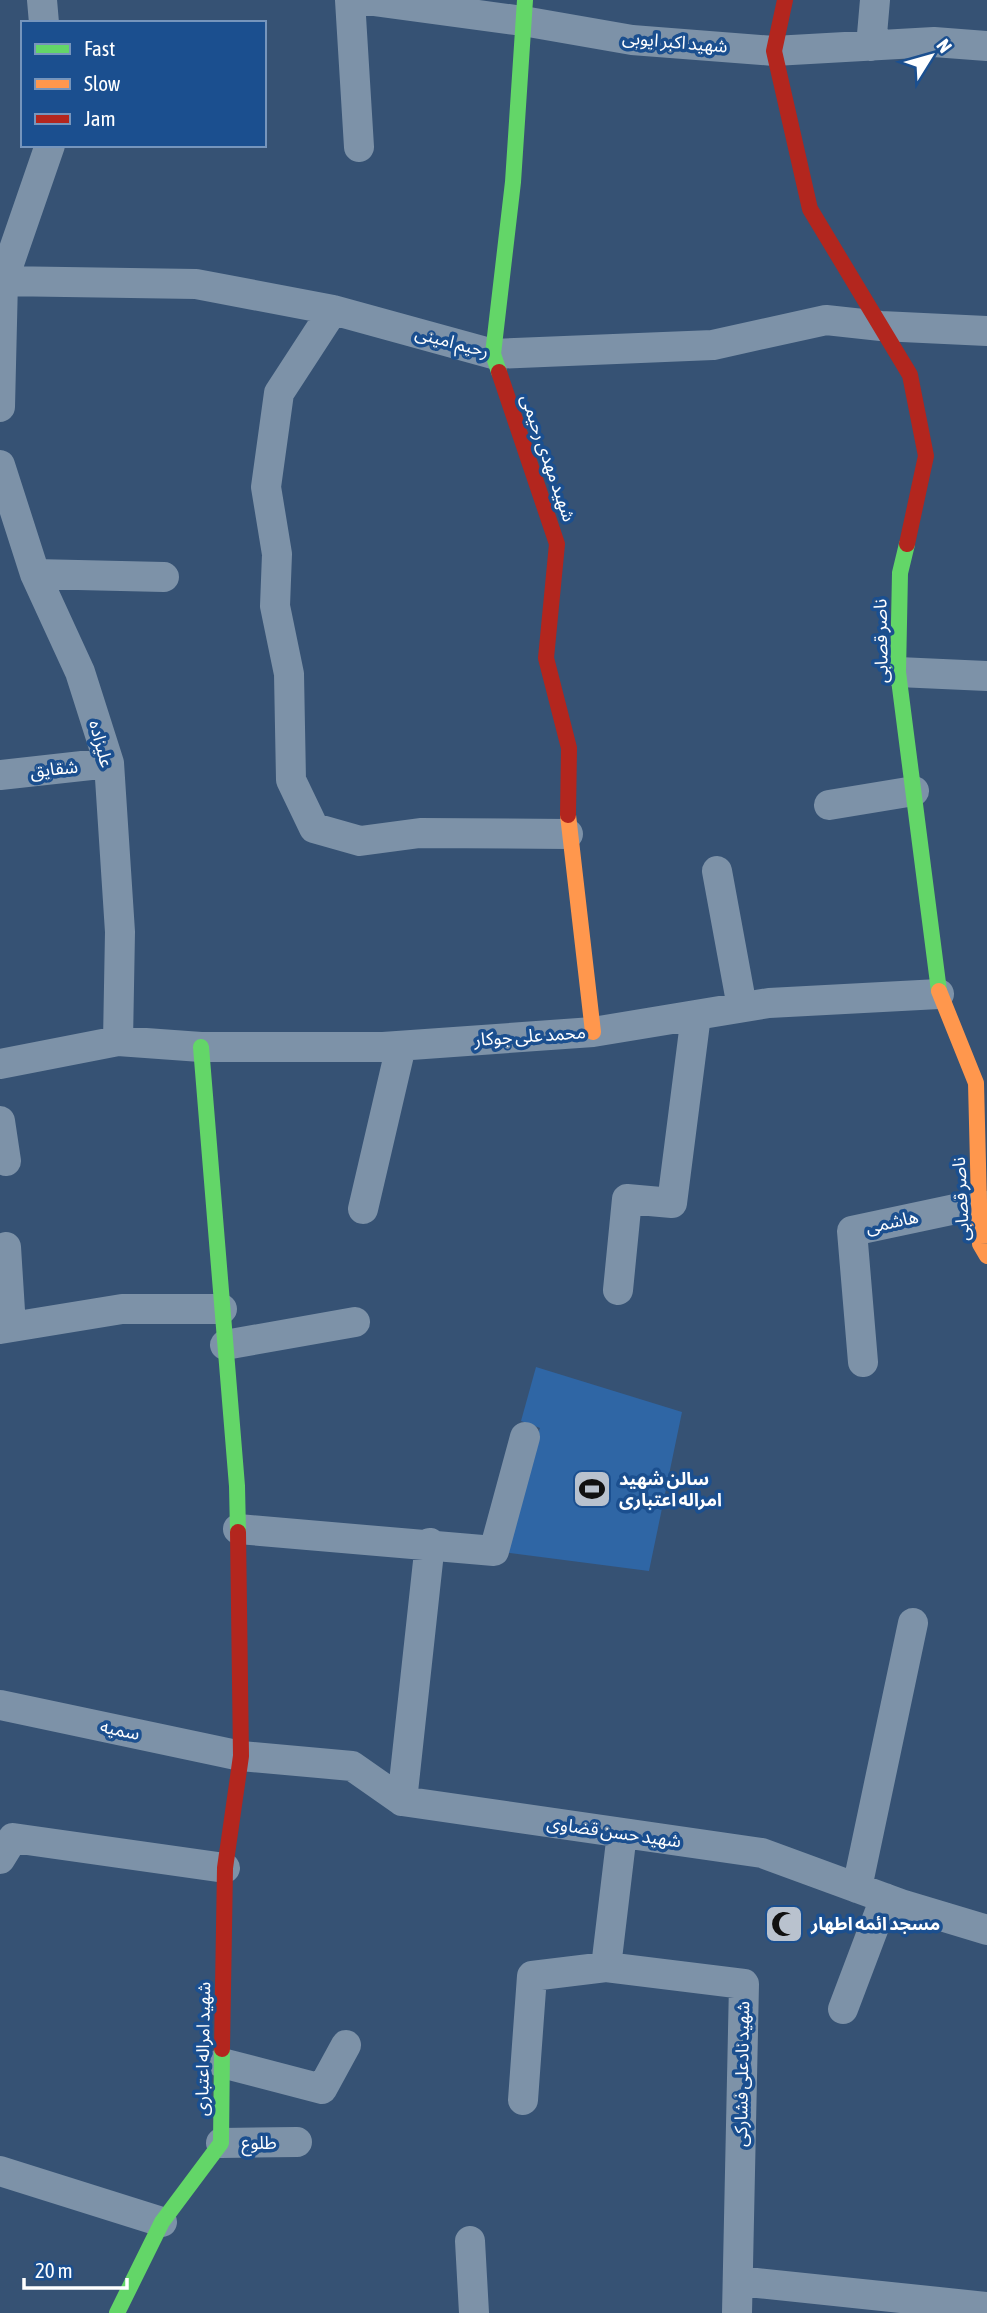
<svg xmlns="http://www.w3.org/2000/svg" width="987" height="2313" viewBox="0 0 987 2313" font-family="'Asap Condensed','Noto Sans Arabic',sans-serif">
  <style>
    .green { fill: #2f66a5 }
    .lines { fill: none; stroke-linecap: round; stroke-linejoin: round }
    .street { stroke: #7d92a8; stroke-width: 30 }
    .fast { stroke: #63d668; stroke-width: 16 }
    .slow { stroke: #ff974d; stroke-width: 16 }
    .jam { stroke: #b3261e; stroke-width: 16 }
    .labels { text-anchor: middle; stroke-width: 7; stroke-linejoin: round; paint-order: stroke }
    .street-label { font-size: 18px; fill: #fff; stroke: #1b4f8f }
    .poi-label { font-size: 18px; font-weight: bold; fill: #fff; stroke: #1b4f8f; text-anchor: start }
  </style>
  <rect width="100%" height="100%" fill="#365274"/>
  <!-- green -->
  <path class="green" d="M 536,1367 L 682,1412 L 649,1571 L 494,1551 L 540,1428 L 521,1421 Z"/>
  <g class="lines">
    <!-- street -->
    <path class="street" d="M 42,0 L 44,23
      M 350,0 L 359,147
      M 366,0 L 523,21 L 632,40 L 774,51 L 934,42 L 987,46
      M 871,46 L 875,0
      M 0,281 L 196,284 L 333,310 L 493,354 L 713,345 L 826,320 L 881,326 L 987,331
      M 333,310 L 279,393 L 266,487 L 277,554 L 275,606 L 289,674 L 291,780 L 314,828 L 360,841 L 420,833 L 568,834
      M 0,407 L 3,281 L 50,145
      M 0,465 L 35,574 L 80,672 L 109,763 L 120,932 L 118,1041
      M 35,574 L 164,577
      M 898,672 L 987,676
      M 0,775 L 109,763
      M 829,805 L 914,791
      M 717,871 L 742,1007
      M 0,1064 L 118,1041 L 201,1047 L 383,1047 L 593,1032 L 769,1003 L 939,994
      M 0,1121 L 6,1161
      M 363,1209 L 401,1046
      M 6,1247 L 11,1327
      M 618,1290 L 627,1199 L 672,1203 L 696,1015
      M 0,1329 L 122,1309 L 222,1309
      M 225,1345 L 355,1322
      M 863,1362 L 852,1231 L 979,1204
      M 238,1529 L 494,1551 L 525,1437
      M 0,1705 L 241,1756 L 352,1766 L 402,1801 L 762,1853 L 901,1904 L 987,1930
      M 402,1801 L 430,1543
      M 622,1833 L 606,1967 L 744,1984 L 737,2313
      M 0,1859 L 13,1838 L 225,1868
      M 857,1888 L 913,1623
      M 843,2009 L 885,1898
      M 222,2063 L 322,2089 L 346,2045
      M 523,2100 L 532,1976 L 606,1967
      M 221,2143 L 297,2142
      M 0,2171 L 162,2222
      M 470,2241 L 474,2313
      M 738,2281 L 987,2307"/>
    <!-- fast -->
    <path class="fast" d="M 499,372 L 493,354 L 513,182 L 525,0
      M 907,544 L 900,573 L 898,672 L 939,991
      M 201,1047 L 237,1486 L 238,1532
      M 117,2313 L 162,2222 L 221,2143 L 222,2049"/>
    <!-- slow -->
    <path class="slow" d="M 568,815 L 593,1032
      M 939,991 L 976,1083 L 980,1244 L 987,1256"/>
    <!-- jam -->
    <path class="jam" d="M 785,0 L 774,51 L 810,209 L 910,375 L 926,456 L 907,544
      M 499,372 L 557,544 L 546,658 L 569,748 L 568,815
      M 222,2049 L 225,1868 L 241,1756 L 238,1532"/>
  </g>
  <!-- icons -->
  <defs>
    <symbol id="stadium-square" viewBox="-11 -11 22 22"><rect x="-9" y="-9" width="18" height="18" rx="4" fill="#b9c2ce" stroke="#1b4f8f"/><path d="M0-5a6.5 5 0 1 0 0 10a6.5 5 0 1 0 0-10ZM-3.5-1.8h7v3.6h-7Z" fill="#111"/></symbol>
    <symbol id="mosque-square" viewBox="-11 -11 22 22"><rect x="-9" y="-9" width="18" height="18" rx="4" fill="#b9c2ce" stroke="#1b4f8f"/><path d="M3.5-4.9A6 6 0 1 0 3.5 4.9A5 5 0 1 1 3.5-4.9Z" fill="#111"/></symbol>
  </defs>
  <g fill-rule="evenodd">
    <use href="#stadium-square" x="570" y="1467" width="44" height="44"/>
    <use href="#mosque-square" x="762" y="1902" width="44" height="44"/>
  </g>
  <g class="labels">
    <!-- street labels -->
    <g class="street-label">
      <text transform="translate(675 42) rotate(5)" y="6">شهید اکبر ایوبی</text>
      <text transform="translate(452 342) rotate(15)" y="6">رحیم امینی</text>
      <text transform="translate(548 458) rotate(71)" y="6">شهید مهدی رحیمی</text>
      <text transform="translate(881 641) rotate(-91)" y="6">ناصر قصابی</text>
      <text transform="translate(101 744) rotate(75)" y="6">علیزاده</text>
      <text transform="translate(54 769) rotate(-6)" y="6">شقایق</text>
      <text transform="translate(530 1036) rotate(-4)" y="6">محمد علی جوکار</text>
      <text transform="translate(961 1199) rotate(-93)" y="6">ناصر قصابی</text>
      <text transform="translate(892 1222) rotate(-12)" y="6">هاشمی</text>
      <text transform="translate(120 1730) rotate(12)" y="6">سمیه</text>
      <text transform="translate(614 1832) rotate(8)" y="6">شهید حسن قضاوی</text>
      <text transform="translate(203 2049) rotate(-89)" y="6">شهید امراله اعتباری</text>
      <text transform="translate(742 2074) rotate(-89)" y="6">شهید نادعلی فشارکی</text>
      <text x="259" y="2149">طلوع</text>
    </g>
    <!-- poi labels -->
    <g class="poi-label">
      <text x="619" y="1485">سالن شهید<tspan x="619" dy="21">امراله اعتباری</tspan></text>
      <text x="811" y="1930">مسجد ائمه اطهار</text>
    </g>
  </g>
  <!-- legend -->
  <rect x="21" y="21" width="245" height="126" fill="#1b4f8f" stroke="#7695bc" stroke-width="2"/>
  <rect x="35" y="44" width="35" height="10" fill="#63d668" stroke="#7695bc" stroke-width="2"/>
  <text x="84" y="56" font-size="21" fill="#ffffff">Fast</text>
  <rect x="35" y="79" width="35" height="10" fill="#ff974d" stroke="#7695bc" stroke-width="2"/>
  <text x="84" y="91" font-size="21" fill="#ffffff">Slow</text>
  <rect x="35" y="114" width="35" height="10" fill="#b3261e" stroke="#7695bc" stroke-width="2"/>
  <text x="84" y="126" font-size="21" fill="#ffffff">Jam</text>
  <!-- north arrow -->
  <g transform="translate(931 56) rotate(53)" stroke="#1b4f8f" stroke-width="5" paint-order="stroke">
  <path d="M0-5L12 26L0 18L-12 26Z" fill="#ffffff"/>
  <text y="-10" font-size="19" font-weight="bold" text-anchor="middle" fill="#ffffff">N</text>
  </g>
  <!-- scale -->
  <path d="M24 2278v10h103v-10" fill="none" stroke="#ffffff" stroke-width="3.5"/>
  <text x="35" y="2278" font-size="21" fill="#ffffff" stroke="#1b4f8f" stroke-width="5" paint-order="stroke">20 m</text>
</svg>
